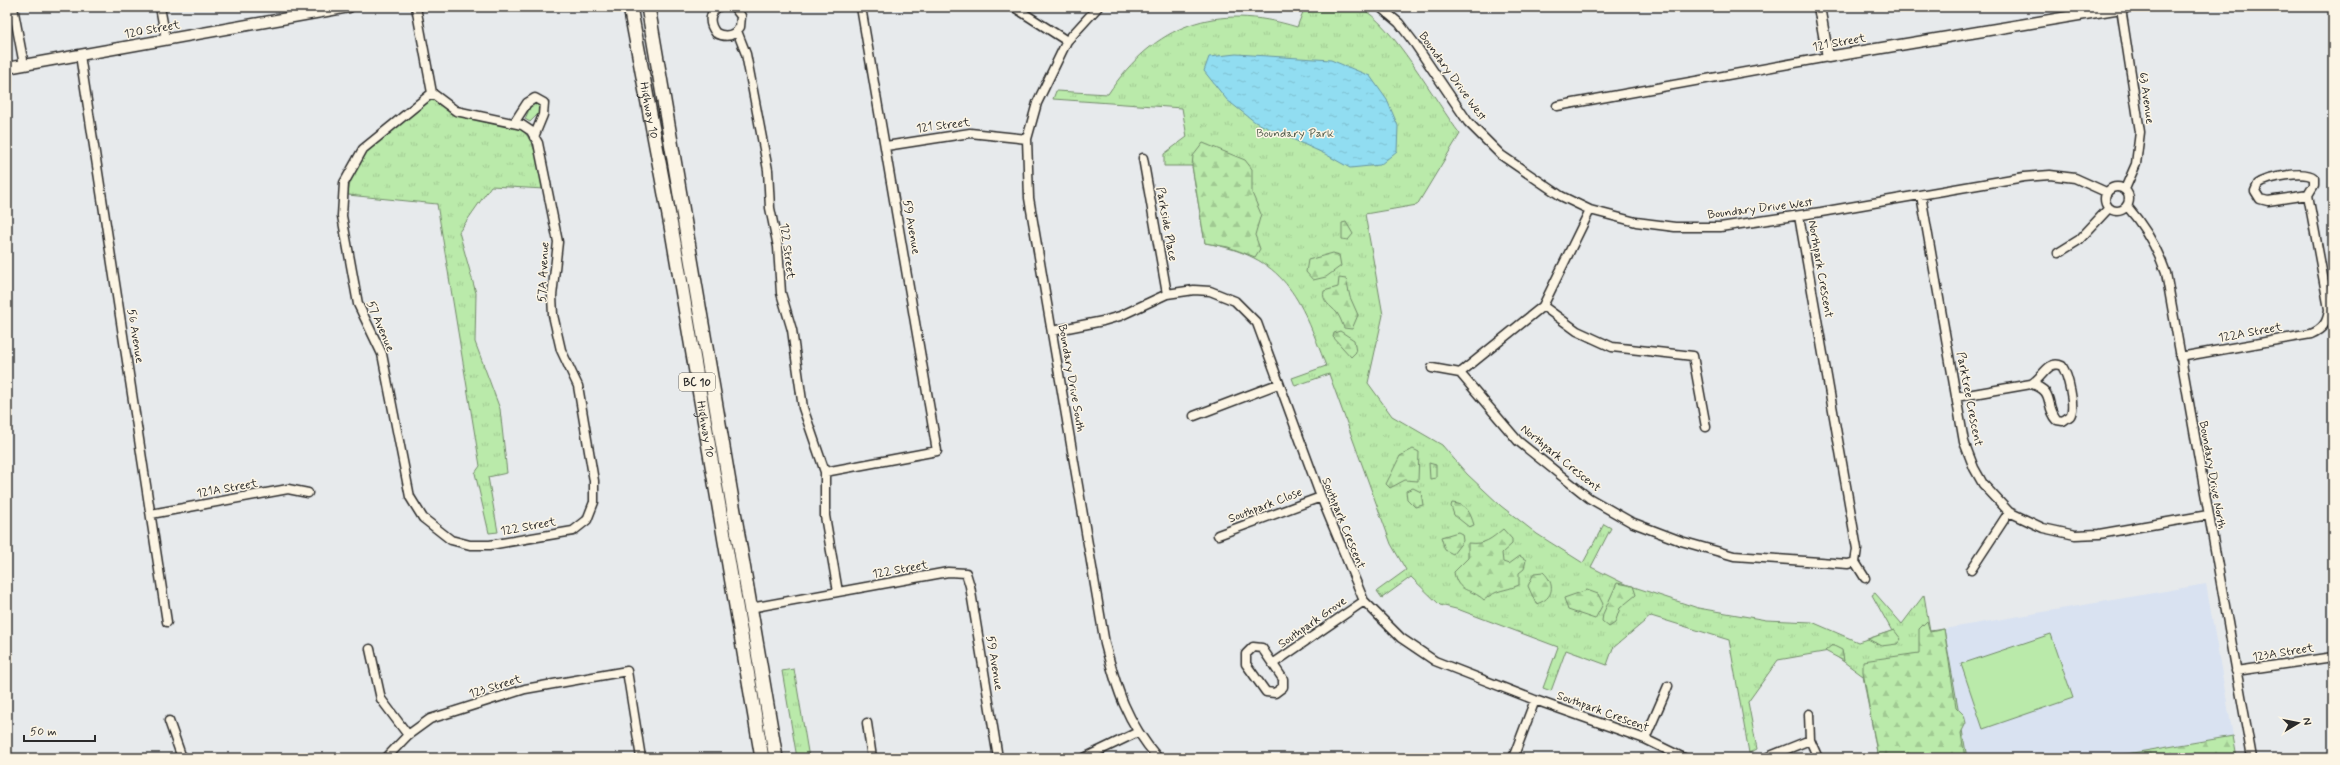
<svg xmlns="http://www.w3.org/2000/svg" width="2340" height="765" viewBox="0 0 2340 765" font-family="Mynerve,sans-serif">
  <style>
    .built { fill: #d9e2f1 }
    .grass { fill: url(#grass-tufts); stroke: #728a6a }
    .forest { fill: url(#forest-firs); stroke: #728a6a }
    .pitch { fill: #baeaaa; stroke: #728a6a }
    .water { fill: url(#water-ripples); stroke: #6896a2 }
    .lines { fill: none; stroke-linecap: round; stroke-linejoin: round }
    .minor-casing { stroke: #2b2b2b; stroke-width: 11 }
    .tertiary-casing { stroke: #2b2b2b; stroke-width: 13 }
    .trunk-casing { stroke: #2b2b2b; stroke-width: 16 }
    .minor { stroke: #fcf5e5; stroke-width: 8 }
    .tertiary { stroke: #fcf5e5; stroke-width: 10 }
    .trunk { stroke: #fcf5e5; stroke-width: 13 }
    .labels { text-anchor: middle; stroke-width: 3; stroke-linejoin: round; paint-order: stroke }
    .shield { fill: #fcf5e5; stroke: #6a6863; stroke-width: 1 }
    .shield-label { font-size: 11px; font-weight: bold; fill: #2b2b2b }
    .street-label { font-size: 12px; fill: #2b2b2b; stroke: #fcf5e5 }
    .park-label { font-size: 12px; fill: #4f5b4b; stroke: #fcf5e5 }
  </style>
  <defs>
    <pattern id="grass-tufts" width="24" height="20" patternUnits="userSpaceOnUse"><rect width="24" height="20" fill="#baeaaa"/><path d="M3 7l-1-3M5 7V3M7 7l1-3M15 17l-1-3M17 17v-4M19 17l1-3" fill="none" stroke="#a0c992"/></pattern>
    <pattern id="forest-firs" width="22" height="20" patternUnits="userSpaceOnUse"><rect width="22" height="20" fill="#baeaaa"/><path d="M5 1l3.5 6h-7zM16 11l3.5 6h-7z" fill="#a0c992"/></pattern>
    <pattern id="water-ripples" width="26" height="14" patternUnits="userSpaceOnUse"><rect width="26" height="14" fill="#91ddf1"/><path d="M2 4q2-2 4 0t4 0M15 11q2-2 4 0t4 0" fill="none" stroke="#7dbecf"/></pattern>
  </defs>
  <rect width="100%" height="100%" fill="#e7eaec"/>
  <filter id="ink" filterUnits="userSpaceOnUse"><feTurbulence type="fractalNoise" baseFrequency=".025" numOctaves="2"/><feDisplacementMap in="SourceGraphic" scale="8" xChannelSelector="R" yChannelSelector="G"/><feConvolveMatrix kernelMatrix="1 2 1 2 8 2 1 2 1" color-interpolation-filters="sRGB"/></filter>
  <g filter="url(#ink)">
    <!-- built -->
    <path class="built" d="M 2206,584 L 2233,736 L 2103,758 L 1967,758 L 1944,629 Z"/>
    <!-- grass -->
    <path class="grass" d="M 1305,7 C 1315,7 1353,4 1360,8 C 1391,21 1437,104 1460,134 L 1417,205 L 1365,214 L 1383,315 L 1368,383 L 1392,416 L 1442,445 L 1467,474 L 1501,506 L 1537,534 L 1583,563 L 1604,524 L 1611,528 L 1591,567 L 1625,584 L 1698,608 L 1766,620 L 1812,622 L 1858,642 L 1892,631 L 1872,595 L 1875,593 L 1902,624 L 1924,595 L 1930,631 L 1944,629 L 1967,758 L 1878,758 L 1863,676 L 1829,651 L 1778,660 L 1748,702 L 1757,749 L 1749,753 L 1729,640 L 1651,616 L 1613,648 L 1607,665 L 1566,650 L 1551,691 L 1543,688 L 1558,647 L 1460,610 L 1440,605 L 1411,577 L 1382,598 L 1377,591 L 1406,570 L 1391,544 L 1329,374 L 1295,386 L 1292,378 L 1326,366 C 1300,297 1285,256 1205,243 L 1192,166 L 1164,166 L 1164,154 L 1187,137 L 1182,108 L 1053,99 L 1056,91 L 1108,94 C 1155,24 1216,2 1297,27 Z
      M 431,97 L 454,114 L 519,127 C 537,142 539,167 544,189 L 491,186 L 459,232 L 476,293 L 475,342 L 500,409 L 507,473 L 488,477 L 498,532 L 489,533 L 475,473 L 480,466 L 437,204 L 348,195 C 351,150 400,123 431,97 Z
      M 535,103 L 541,107 L 540,112 L 530,122 L 525,119 L 531,105 Z
      M 794,669 L 809,758 L 797,758 L 782,671 Z"/>
    <!-- forest -->
    <path class="forest" d="M 1203,143 L 1245,160 L 1252,169 L 1252,193 L 1261,214 L 1255,235 L 1260,249 L 1255,257 L 1228,247 L 1205,243 L 1192,166 L 1193,156 Z
      M 1346,222 L 1353,234 L 1348,240 L 1342,239 L 1342,223 Z
      M 1333,253 L 1339,255 L 1341,266 L 1326,277 L 1313,280 L 1306,272 L 1308,260 Z
      M 1339,278 L 1346,279 L 1350,297 L 1358,315 L 1352,329 L 1344,328 C 1342,323 1340,317 1337,313 C 1331,306 1321,301 1324,291 L 1338,287 Z
      M 1340,331 L 1354,340 L 1356,352 L 1351,357 L 1333,337 L 1334,333 Z
      M 1413,449 L 1419,452 L 1418,481 L 1405,480 L 1390,488 L 1386,484 L 1400,456 Z
      M 1429,463 L 1436,465 L 1436,478 L 1430,479 Z
      M 1413,488 L 1421,492 L 1423,505 L 1415,507 L 1407,499 L 1406,491 Z
      M 1452,503 C 1467,504 1470,512 1474,525 L 1469,527 L 1454,515 L 1451,506 Z
      M 1503,529 L 1512,539 L 1512,544 L 1502,553 L 1503,562 L 1509,564 L 1520,556 L 1526,560 L 1524,569 L 1519,573 L 1519,585 C 1503,592 1499,588 1484,600 C 1470,587 1458,594 1454,572 L 1468,558 L 1468,543 C 1485,545 1491,539 1503,529 Z
      M 1458,532 L 1462,534 L 1463,541 L 1453,554 L 1445,550 L 1441,537 Z
      M 1543,572 C 1556,584 1554,599 1536,604 L 1528,586 L 1534,573 Z
      M 1617,583 L 1633,586 L 1636,595 L 1620,608 L 1615,623 L 1609,627 L 1602,621 L 1603,614 Z
      M 1587,590 L 1598,594 L 1603,604 L 1595,619 L 1568,610 L 1564,598 Z
      M 1927,621 L 1930,632 L 1944,629 L 1956,707 L 1964,715 L 1966,723 L 1961,733 L 1965,758 L 1878,758 L 1863,672 L 1863,661 L 1919,653 L 1919,629 Z
      M 1894,630 L 1901,639 L 1897,644 L 1881,646 L 1868,639 Z
      M 1832,645 L 1842,650 L 1844,661 L 1825,651 Z
      M 2233,736 L 2237,758 L 2103,758 Z"/>
    <!-- pitch -->
    <path class="pitch" d="M 2051,634 L 2073,698 L 1983,729 L 1961,664 Z"/>
    <!-- water -->
    <path class="water" d="M 1236,54 L 1331,60 L 1370,76 L 1387,100 L 1398,126 L 1397,151 L 1380,165 L 1350,168 L 1325,154 L 1255,122 L 1227,100 L 1204,71 L 1209,57 Z"/>
    <g class="lines">
      <defs>
        <path id="minor" d="M 13,7 L 24,65
          M 160,7 L 166,39
          M 416,7 L 432,93 L 456,111 L 522,125 L 531,131 L 538,143 L 558,242 L 552,296 L 553,315 L 561,350 L 578,386 L 594,481 L 594,502 L 587,520 L 573,531 L 490,545 L 470,545 L 451,540 L 423,518 L 410,497 L 382,354 L 358,304 L 342,216 L 344,183 L 363,149 L 432,93
          M 718,7 C 708,14 709,24 716,33 C 726,38 734,36 740,27 L 741,16 L 734,7
          M 1014,7 L 1067,41
          M 1098,7 L 1067,41 L 1037,103 L 1027,139 L 1029,198 L 1105,644 C 1117,690 1126,721 1158,758
          M 1380,7 L 1399,23 L 1415,44 L 1468,122 L 1501,155 L 1561,196 L 1590,210 L 1636,222 L 1675,227 L 1720,227 L 1821,212 L 2024,177 L 2050,175 L 2075,178 L 2106,192
          M 2121,8 L 2140,132 L 2136,164 L 2125,189
          M 737,31 L 746,54 L 768,170 L 770,208 L 778,247 L 781,293 L 792,330 L 803,408 L 825,472 L 825,516 L 838,592
          M 80,55 L 167,622
          M 1557,106 L 1828,57
          M 514,123 L 527,103 L 535,98 L 544,103 L 543,115 L 534,137
          M 886,146 L 970,133 L 1027,139
          M 1143,158 L 1167,294
          M2105 199a12 12 0 1 1 24 0a12 12 0 1 1-24 0Z
          M 1921,195 L 1964,442 L 1974,468 L 1983,484 L 2009,512 L 2043,528 L 2075,535 L 2099,534 L 2208,515
          M 2127,206 C 2145,227 2157,247 2166,273 L 2252,758
          M 1590,210 L 1543,306 L 1460,373 L 1518,441 L 1589,498 L 1631,522 L 1681,541 L 1734,556 L 1848,564 L 1855,562 L 1857,549 L 1799,216
          M 2058,253 L 2079,240 L 2109,208
          M 1543,306 L 1577,331 L 1612,347 L 1693,356 L 1706,427
          M 1052,331 L 1103,321 L 1120,316 L 1167,294 L 1194,290 L 1210,291 L 1235,301 L 1257,323 L 1321,497 L 1364,601 L 1401,638 L 1435,661 L 1535,700 L 1645,739 L 1684,758
          M 2180,357 L 2311,334 C 2323,329 2328,322 2329,309 L 2308,195 L 2314,185 L 2314,178 C 2305,170 2268,177 2258,184 L 2255,191 L 2260,199 L 2268,201 L 2308,195
          M 1432,368 L 1460,373
          M 1956,397 L 2031,384 C 2043,378 2048,359 2062,366 C 2068,375 2076,407 2070,416 L 2063,421 L 2057,420 C 2044,405 2056,391 2031,384
          M 1194,416 L 1278,384
          M 825,472 L 937,451 L 861,7
          M 151,514 L 288,489 L 308,493
          M 1218,535 L 1321,497
          M 1855,562 L 1865,578
          M 1971,570 L 2009,512
          M 750,608 L 948,572 L 966,573 L 970,586 L 998,758
          M 1253,647 L 1262,648 L 1283,679 L 1283,687 L 1275,693 L 1266,692 L 1246,664 L 1246,654 Z
          M 370,649 L 381,699 L 408,735
          M 1274,663 L 1364,601
          M 2236,671 L 2333,657
          M 1809,714 L 1810,740 L 1818,758
          M 169,721 L 182,758
          M 867,723 L 872,758
          M 1645,739 L 1668,686
          M 386,758 L 408,735 L 430,719 L 525,689 L 627,671 L 641,758
          M 1084,758 L 1138,732
          M 1513,758 L 1535,700
          M 1765,758 L 1810,740"/>
        <path id="tertiary" d="M 1819,7 L 1828,57 L 2127,7
          M 7,68 L 349,7"/>
        <g id="trunk">
          <path id="s1" d="M 630,7 L 673,237 L 762,758"/>
          <path d="M 648,7 L 776,758"/>
        </g>
      </defs>
      <!-- minor casing -->
      <use href="#minor" class="minor-casing"/>
      <!-- tertiary casing -->
      <use href="#tertiary" class="tertiary-casing"/>
      <!-- trunk casing -->
      <use href="#trunk" class="trunk-casing"/>
      <!-- minor -->
      <use href="#minor" class="minor"/>
      <!-- tertiary -->
      <use href="#tertiary" class="tertiary"/>
      <!-- trunk -->
      <use href="#trunk" class="trunk"/>
    </g>
  </g>
  <g class="labels">
    <!-- shield labels -->
    <rect class="shield" x="679" y="373" width="36" height="18" rx="3"/>
    <g class="shield-label">
      <text x="697" y="386">BC 10</text>
    </g>
    <!-- street labels -->
    <g class="street-label">
      <text transform="translate(152 29) rotate(-10)" y="4">120 Street</text>
      <text transform="translate(1839 42) rotate(-10)" y="4">121 Street</text>
      <text transform="translate(1453 76) rotate(54)" y="4">Boundary Drive West</text>
      <text transform="translate(2147 98) rotate(82)" y="4">63 Avenue</text>
      <text dy="4" stroke="none"><textPath href="#s1" startOffset="105">Highway 10</textPath></text>
      <text transform="translate(943 125) rotate(-7)" y="4">121 Street</text>
      <text transform="translate(1760 208) rotate(-7)" y="4">Boundary Drive West</text>
      <text transform="translate(1167 224) rotate(80)" y="4">Parkside Place</text>
      <text transform="translate(912 227) rotate(80)" y="4">59 Avenue</text>
      <text transform="translate(788 251) rotate(83)" y="4">122 Street</text>
      <text transform="translate(1821 269) rotate(80)" y="4">Northpark Crescent</text>
      <text transform="translate(543 272) rotate(-87)" y="4">57A Avenue</text>
      <text transform="translate(381 326) rotate(67)" y="4">57 Avenue</text>
      <text transform="translate(2250 332) rotate(-10)" y="4">122A Street</text>
      <text transform="translate(136 336) rotate(81)" y="4">56 Avenue</text>
      <text transform="translate(1072 378) rotate(80)" y="4">Boundary Drive South</text>
      <text transform="translate(1970 399) rotate(79)" y="4">Parktree Crescent</text>
      <text dy="4" stroke="none"><textPath href="#s1" startOffset="429">Highway 10</textPath></text>
      <text transform="translate(1561 458) rotate(39)" y="4">Northpark Crescent</text>
      <text transform="translate(2213 475) rotate(80)" y="4">Boundary Drive North</text>
      <text transform="translate(227 488) rotate(-10)" y="4">121A Street</text>
      <text transform="translate(1265 505) rotate(-21)" y="4">Southpark Close</text>
      <text transform="translate(1344 523) rotate(68)" y="4">Southpark Crescent</text>
      <text transform="translate(528 526) rotate(-10)" y="4">122 Street</text>
      <text transform="translate(900 569) rotate(-10)" y="4">122 Street</text>
      <text transform="translate(1312 622) rotate(-35)" y="4">Southpark Grove</text>
      <text transform="translate(2283 652) rotate(-9)" y="4">123A Street</text>
      <text transform="translate(995 663) rotate(81)" y="4">59 Avenue</text>
      <text transform="translate(495 686) rotate(-17)" y="4">123 Street</text>
      <text transform="translate(1603 711) rotate(20)" y="4">Southpark Crescent</text>
    </g>
    <!-- park labels -->
    <g class="park-label">
      <text x="1295" y="137">Boundary Park</text>
    </g>
  </g>
  <!-- margin -->
  <rect width="2340" height="765" fill="none" stroke="#fcf5e5" stroke-width="24"/>
  <rect x="12" y="12" width="2316" height="741" fill="none" stroke="#2b2b2b" stroke-width="1.5" filter="url(#ink)"/>
  <!-- north arrow -->
  <g transform="translate(2298 723) rotate(80)" stroke="#fcf5e5" stroke-width="3" paint-order="stroke">
  <path d="M0-3L7 15L0 10L-7 15Z" fill="#2b2b2b"/>
  <text y="-6" font-size="11" font-weight="bold" text-anchor="middle" fill="#2b2b2b">N</text>
  </g>
  <!-- scale -->
  <path d="M24 735v6h71v-6" fill="none" stroke="#2b2b2b" stroke-width="2"/>
  <text x="30" y="735" font-size="12" fill="#2b2b2b" stroke="#fcf5e5" stroke-width="3" paint-order="stroke">50 m</text>
</svg>
